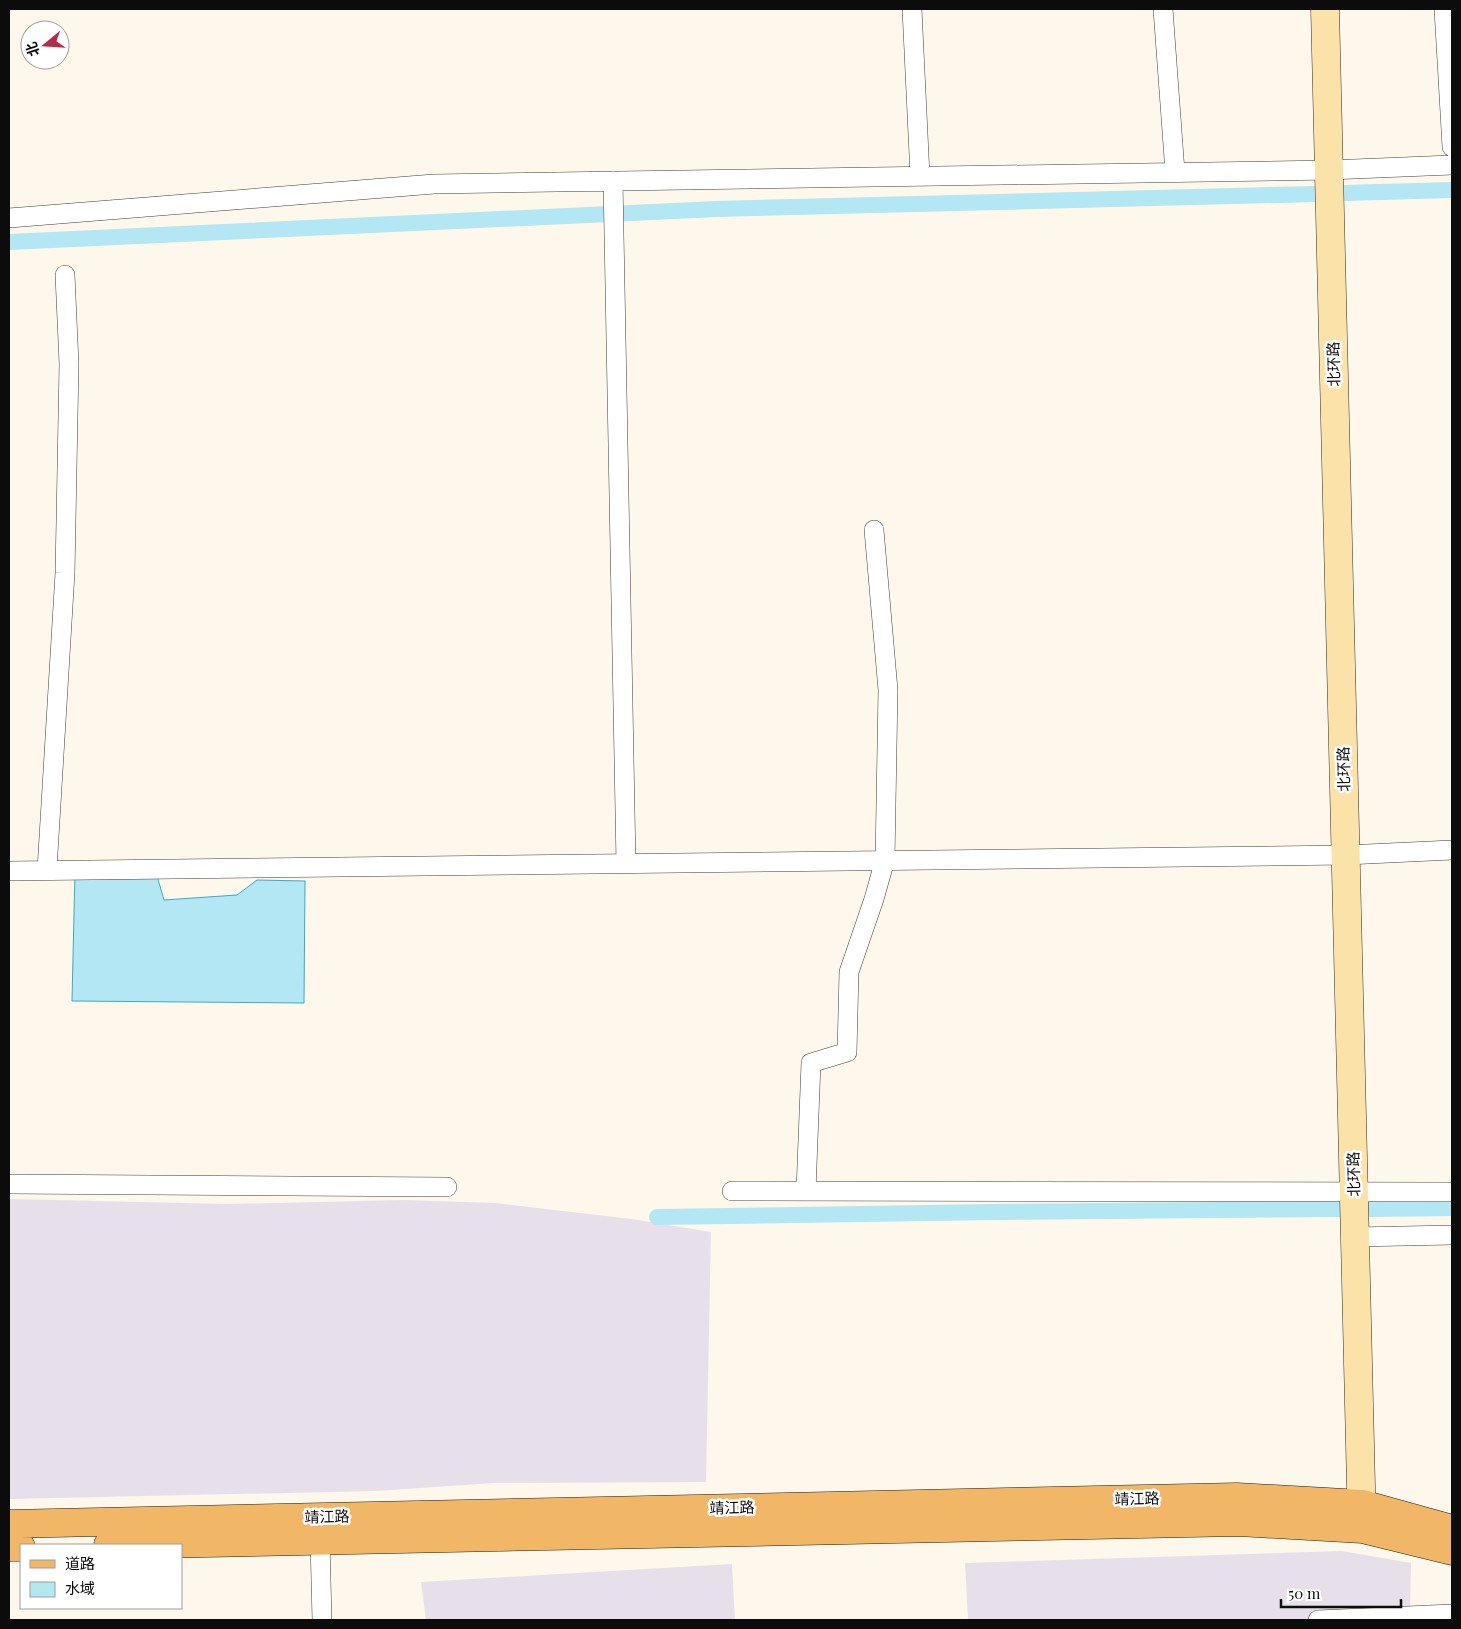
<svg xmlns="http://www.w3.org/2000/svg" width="1461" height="1629" viewBox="0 0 1461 1629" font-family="'Playfair Display','Noto Sans SC',serif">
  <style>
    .industrial { fill: #e7e0ea }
    .water { fill: #b2e7f3; stroke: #3daac6 }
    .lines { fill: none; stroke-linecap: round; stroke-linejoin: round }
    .canal { stroke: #b2e7f3; stroke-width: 16 }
    .street-casing { stroke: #3f3f3f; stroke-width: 20 }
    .secondary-casing { stroke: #2e2e2e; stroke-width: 29 }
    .primary-casing { stroke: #1d1d1d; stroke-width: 29 }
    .street { stroke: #fff; stroke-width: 19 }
    .secondary { stroke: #fbe2a9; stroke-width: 28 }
    .primary { stroke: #f2b667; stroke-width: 28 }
    .labels { text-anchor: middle; stroke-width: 5; stroke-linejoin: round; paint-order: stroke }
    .street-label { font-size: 15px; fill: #0c0c0c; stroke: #fff }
  </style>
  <rect width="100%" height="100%" fill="#fef7eb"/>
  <!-- industrial -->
  <path class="industrial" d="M 9,1199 L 228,1204 L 404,1200 L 495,1203 L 631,1219 L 711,1232 L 706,1482 L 494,1483 L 376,1491 L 9,1499 Z
    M 1342,1551 L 1411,1563 L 1410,1609 L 1362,1620 L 968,1620 L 965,1563 Z
    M 732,1564 L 735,1620 L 426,1620 L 421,1582 Z"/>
  <!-- water -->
  <path class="water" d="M 155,869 L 164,900 L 237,895 L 257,880 L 305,881 L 304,1003 L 72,1001 L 75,870 Z"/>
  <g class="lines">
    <!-- canal -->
    <path class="canal" d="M 1344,193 L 1452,190
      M 9,242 L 716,209 L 1315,194
      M 1369,1209 L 1452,1208
      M 657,1217 L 994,1212 L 1340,1209"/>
    <defs>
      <path id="street" d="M 912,9 L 920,176
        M 1163,9 L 1175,172
        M 1444,9 L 1452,147
        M 613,181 L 626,863
        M 9,218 L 434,184 L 1329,170 L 1452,165
        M 47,870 L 65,573 L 69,364 L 65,275
        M 9,871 L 1346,855 L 1452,850
        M 9,1184 L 447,1187
        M 732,1191 L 1452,1192
        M 806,1191 L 811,1063 L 847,1052 L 849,972 L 874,899 L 885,860 L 888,690 L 874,530
        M 1355,1237 L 1452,1235
        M 320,1541 L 322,1620
        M 1318,1620 L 1452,1614"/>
      <path id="secondary" d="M 1325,9 L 1362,1527"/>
      <path id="primary" d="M 9,1524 L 1237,1497 L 1362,1504 L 1452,1529
        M 108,1545 L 1239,1522 L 1362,1529 L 1452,1551
        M 9,1547 L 21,1547"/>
    </defs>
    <!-- street casing -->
    <use href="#street" class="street-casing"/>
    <!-- secondary casing -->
    <use href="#secondary" class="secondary-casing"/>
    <!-- primary casing -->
    <use href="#primary" class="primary-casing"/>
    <!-- street -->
    <use href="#street" class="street"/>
    <!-- secondary -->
    <use href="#secondary" class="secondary"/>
    <!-- primary -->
    <use href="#primary" class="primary"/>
  </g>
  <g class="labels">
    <!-- street labels -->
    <g class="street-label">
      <text transform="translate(1334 364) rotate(-91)" y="5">北环路</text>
      <text transform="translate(1344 769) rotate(-91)" y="5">北环路</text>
      <text transform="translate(1354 1174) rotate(-91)" y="5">北环路</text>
      <text transform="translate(1137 1499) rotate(-1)" y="5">靖江路</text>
      <text transform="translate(732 1508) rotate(-1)" y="5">靖江路</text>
      <text transform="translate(327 1517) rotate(-1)" y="5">靖江路</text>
    </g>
  </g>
  <!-- border -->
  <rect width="1461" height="1629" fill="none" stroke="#0c0c0c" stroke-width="20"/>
  <!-- legend -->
  <rect x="20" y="1544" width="162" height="65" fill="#ffffff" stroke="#9e9e9e"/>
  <rect x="30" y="1560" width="25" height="8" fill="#f2b667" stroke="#9e9e9e"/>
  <text x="65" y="1569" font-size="15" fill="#0c0c0c">道路</text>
  <rect x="30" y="1582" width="25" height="15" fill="#b2e7f3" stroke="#9e9e9e"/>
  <text x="65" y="1594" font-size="15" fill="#0c0c0c">水域</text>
  <!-- north arrow -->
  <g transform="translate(45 45) rotate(252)"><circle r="24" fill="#ffffff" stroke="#9e9e9e"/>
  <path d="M0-4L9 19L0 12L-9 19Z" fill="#b42b4c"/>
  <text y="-8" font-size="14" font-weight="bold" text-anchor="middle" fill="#0c0c0c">北</text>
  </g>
  <!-- scale -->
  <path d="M1281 1599v8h120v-8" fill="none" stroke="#0c0c0c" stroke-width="2.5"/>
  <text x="1288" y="1599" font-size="15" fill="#0c0c0c" stroke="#ffffff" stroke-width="4" paint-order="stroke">50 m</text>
</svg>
